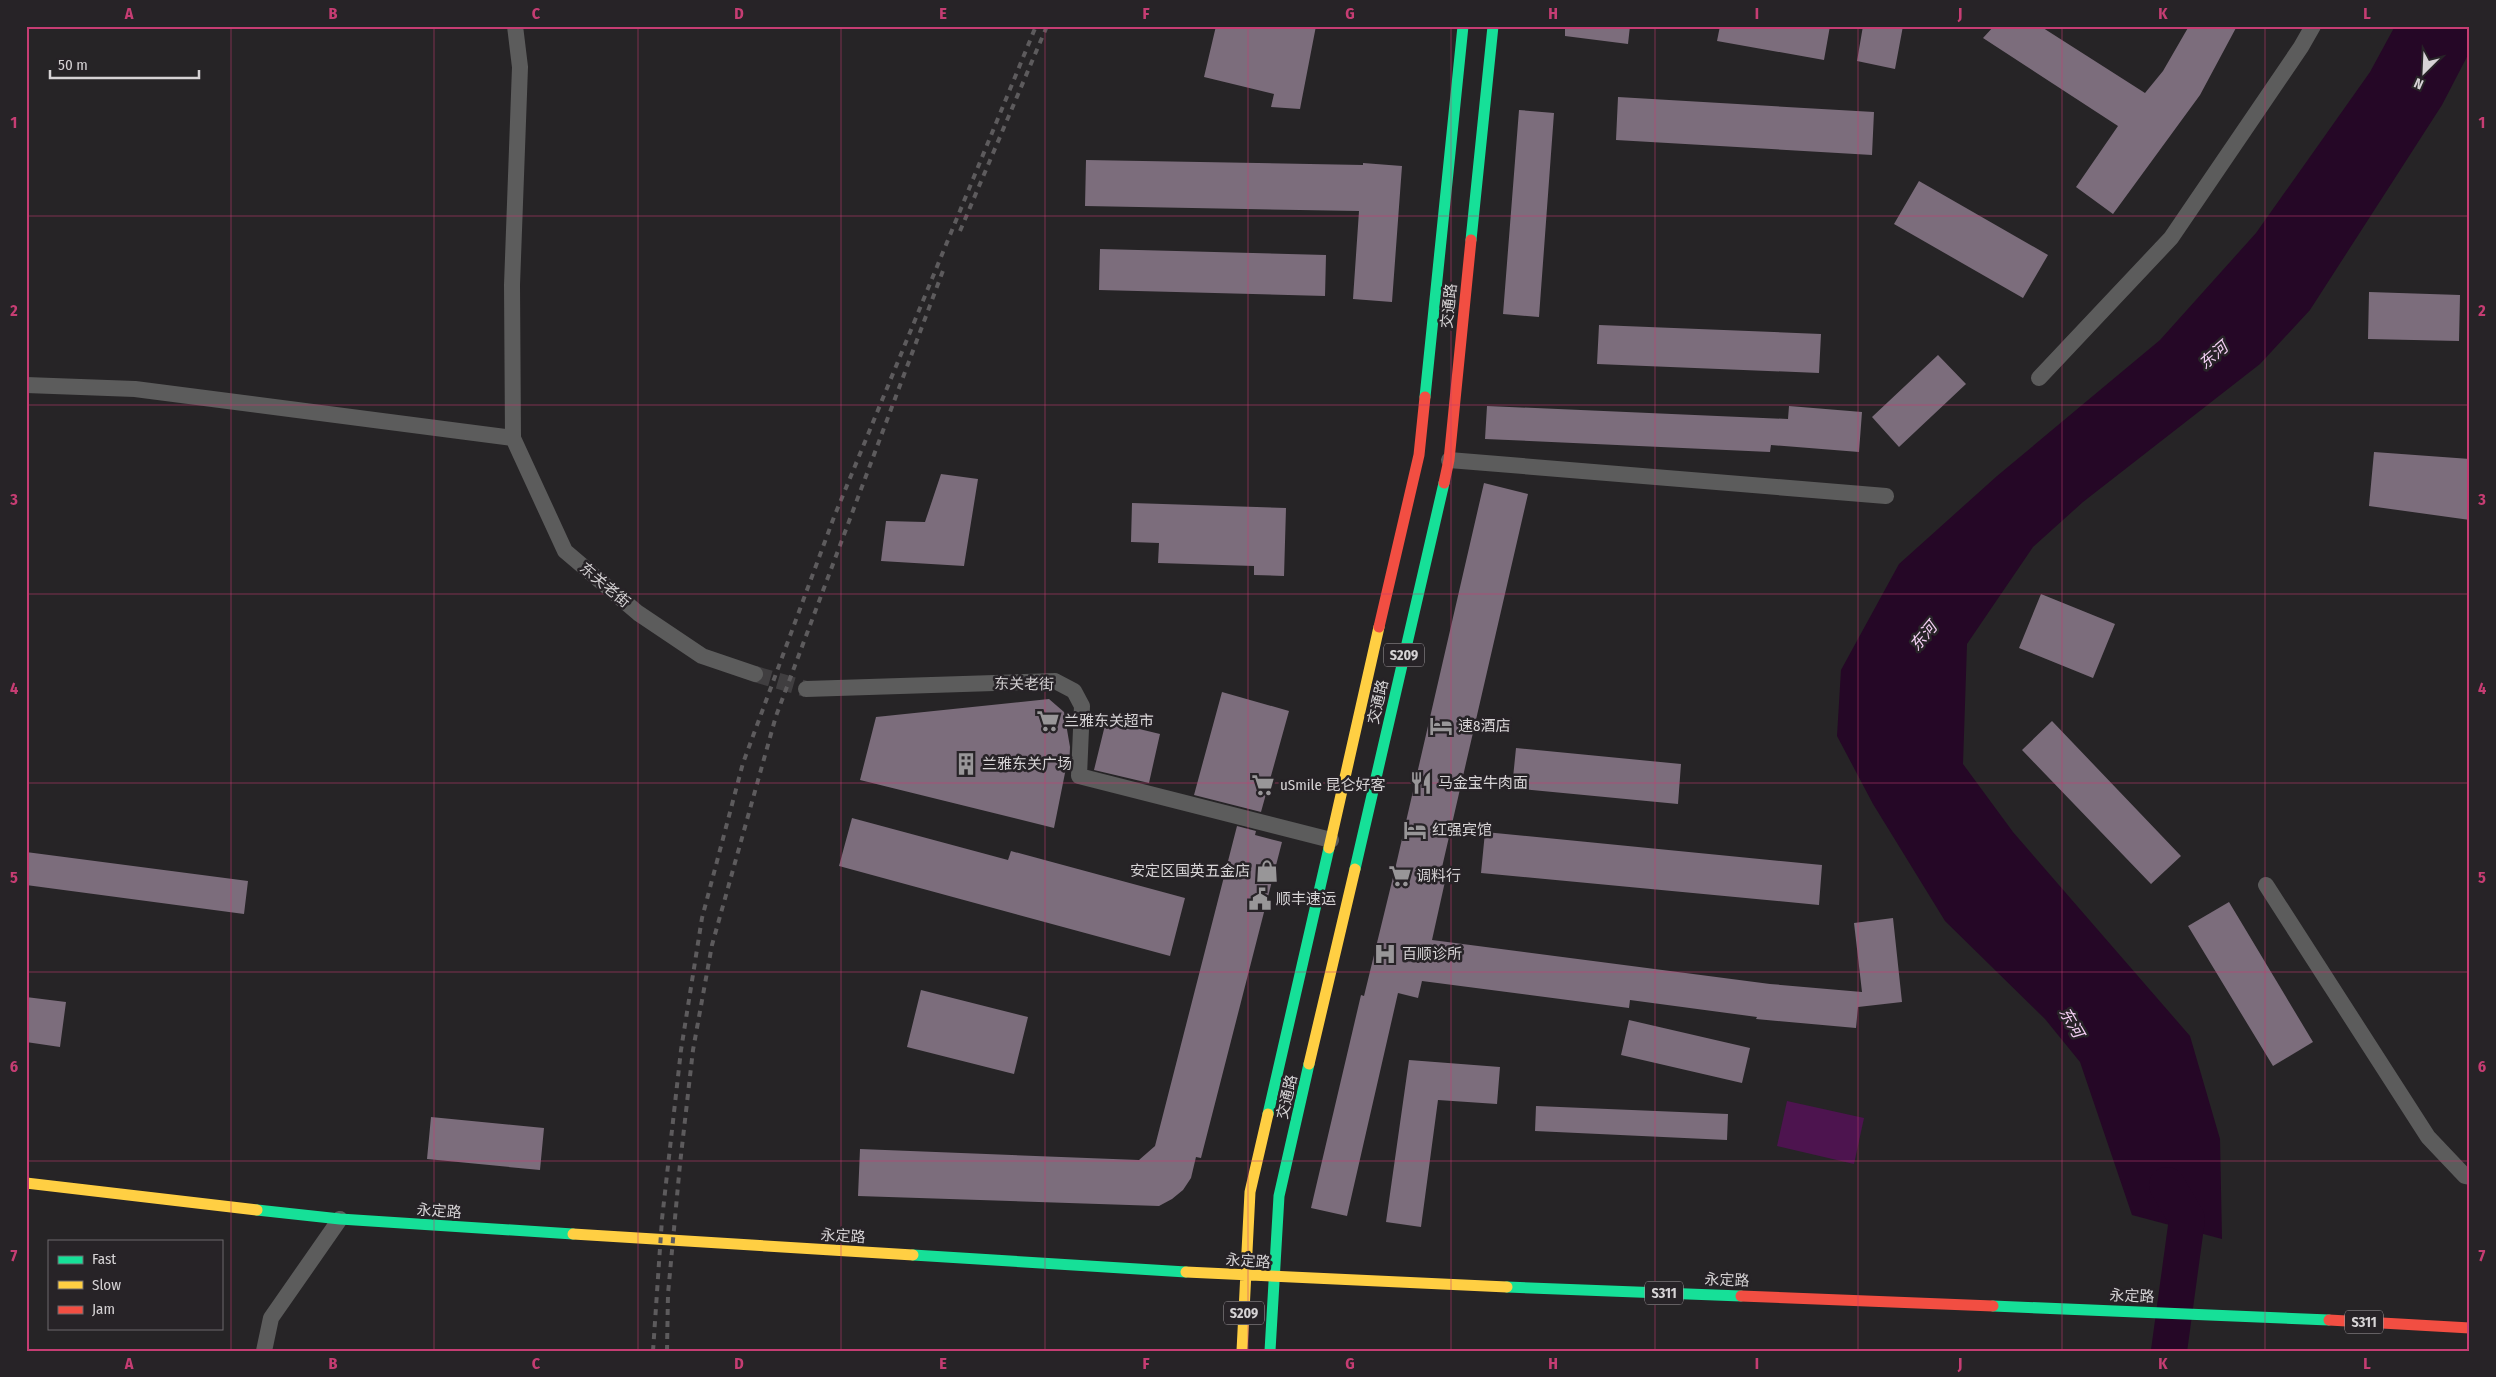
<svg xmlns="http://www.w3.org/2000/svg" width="2496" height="1377" viewBox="0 0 2496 1377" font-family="'Fira Sans Condensed','Noto Sans SC',sans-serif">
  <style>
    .green { fill: #4d144f }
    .water { fill: #250726 }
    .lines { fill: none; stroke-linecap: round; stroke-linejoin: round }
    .river { stroke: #250726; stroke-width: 36 }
    .building { fill: #7c6d7c }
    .street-tunnel { stroke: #403e40; stroke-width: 16; stroke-dasharray: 16 8; stroke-linecap: butt }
    .street { stroke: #5c5c5c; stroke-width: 16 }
    .fast { stroke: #16e098; stroke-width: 11 }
    .slow { stroke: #ffcf43; stroke-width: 11 }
    .jam { stroke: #f24e42; stroke-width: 11 }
    .rail { stroke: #5d5b5d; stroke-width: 4; stroke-dasharray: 6 6; stroke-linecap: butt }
    .grid { fill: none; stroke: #c63d73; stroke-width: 1; stroke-opacity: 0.55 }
    .labels { text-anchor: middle; stroke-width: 5; stroke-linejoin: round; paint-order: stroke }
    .shield { fill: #272327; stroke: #a29ea1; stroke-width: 1 }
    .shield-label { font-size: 14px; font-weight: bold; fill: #d6d3d5 }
    .street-label { font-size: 15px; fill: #d6d3d5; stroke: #272327 }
    .poi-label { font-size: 15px; fill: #d6d3d5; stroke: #272327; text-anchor: start }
    .water-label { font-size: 16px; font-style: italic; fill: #f4cff4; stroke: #272327 }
    .neatline { fill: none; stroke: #c63d73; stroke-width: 2 }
    .grid-label { font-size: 16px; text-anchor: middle; font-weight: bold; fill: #c63d73 }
  </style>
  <rect width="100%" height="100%" fill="#262426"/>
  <!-- green -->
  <path class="green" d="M 1787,1101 L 1864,1118 L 1854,1164 L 1777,1146 Z"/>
  <!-- water -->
  <path class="water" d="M 2395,26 L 2470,26 L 2470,51 L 2442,105 L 2310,310 L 2260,364 L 2083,502 L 2033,547 L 1967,644 L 1963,764 L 2013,832 L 2190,1036 L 2220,1139 L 2222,1239 L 2132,1215 L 2080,1062 L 2045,1019 L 1945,921 L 1873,804 L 1837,736 L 1841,670 L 1899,564 L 1997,476 L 2160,340 L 2256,233 L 2370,72 Z"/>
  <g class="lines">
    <!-- river -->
    <path class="river" d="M 2167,1185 L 2187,1219 L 2169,1351"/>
  </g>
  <!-- building -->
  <path class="building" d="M 1216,26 L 1316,26 L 1300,109 L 1271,107 L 1274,94 L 1204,77 Z
    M 1565,26 L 1630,26 L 1628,44 L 1565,36 Z
    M 1720,26 L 1830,26 L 1824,60 L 1717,41 Z
    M 1863,26 L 1903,26 L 1895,69 L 1857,61 Z
    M 1994,26 L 2040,26 L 2145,93 L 2163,71 L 2189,26 L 2237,26 L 2200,95 L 2113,214 L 2076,187 L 2118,126 L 1983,38 Z
    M 1618,97 L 1874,112 L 1872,155 L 1616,140 Z
    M 1519,110 L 1554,113 L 1539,317 L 1503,314 Z
    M 1086,160 L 1363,165 L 1363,163 L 1402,166 L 1392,302 L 1353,299 L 1359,211 L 1085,206 Z
    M 1919,181 L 2048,255 L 2023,298 L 1894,224 Z
    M 1100,249 L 1326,255 L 1325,296 L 1099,290 Z
    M 2369,292 L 2460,295 L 2459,341 L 2368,339 Z
    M 1599,325 L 1821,334 L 1819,373 L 1597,364 Z
    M 1938,355 L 1966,384 L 1899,447 L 1872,417 Z
    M 1487,406 L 1788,419 L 1789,406 L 1862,412 L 1859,452 L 1771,445 L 1770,452 L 1485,439 Z
    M 2374,452 L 2470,459 L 2470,520 L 2369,506 Z
    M 941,474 L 978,479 L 964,566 L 881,561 L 886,521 L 925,522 Z
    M 1484,483 L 1528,494 L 1440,876 L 1446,877 L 1432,940 L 1770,984 L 1862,992 L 1854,923 L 1893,918 L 1902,1002 L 1858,1007 L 1856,1028 L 1756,1019 L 1757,1017 L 1630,1000 L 1629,1008 L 1422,981 L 1418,998 L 1398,993 L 1347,1216 L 1311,1208 L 1361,995 L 1364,996 L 1396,865 Z
    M 1132,503 L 1286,508 L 1284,576 L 1254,575 L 1254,566 L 1158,563 L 1159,543 L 1131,542 Z
    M 2041,594 L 2115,624 L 2093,678 L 2019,648 Z
    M 1222,692 L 1289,711 L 1261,812 L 1194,795 Z
    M 1049,699 L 1064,712 L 1070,747 L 1069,769 L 1066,768 L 1054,828 L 860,780 L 876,717 Z
    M 1106,721 L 1160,734 L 1149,783 L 1094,770 Z
    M 2052,721 L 2181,856 L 2151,884 L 2022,750 Z
    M 1516,748 L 1681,764 L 1678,804 L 1512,788 Z
    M 852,818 L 1008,860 L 1011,851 L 1185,898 L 1170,956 L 839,866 Z
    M 1237,826 L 1256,831 L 1255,835 L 1282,842 L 1201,1158 L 1196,1157 L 1191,1178 L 1183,1190 L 1172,1199 L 1159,1206 L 858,1196 L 860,1149 L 1139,1160 L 1155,1146 Z
    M 1485,832 L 1822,865 L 1819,905 L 1481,873 Z
    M 26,852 L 248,881 L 244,914 L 26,885 Z
    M 2229,902 L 2313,1042 L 2273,1066 L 2188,926 Z
    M 921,990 L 1028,1017 L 1014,1074 L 907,1047 Z
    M 26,997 L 66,1002 L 60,1047 L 26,1042 Z
    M 1629,1020 L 1750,1048 L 1742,1083 L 1621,1055 Z
    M 1409,1060 L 1500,1067 L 1497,1104 L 1438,1100 L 1421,1227 L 1386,1222 Z
    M 1536,1106 L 1728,1114 L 1727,1140 L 1535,1131 Z
    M 431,1117 L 544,1128 L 540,1170 L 427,1159 Z"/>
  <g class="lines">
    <!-- street-tunnel -->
    <path class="street-tunnel" d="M 755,674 L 806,689"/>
    <!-- street -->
    <path class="street" d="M 515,26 L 520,67 L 512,285 L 513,438 L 565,551 L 638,613 L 702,656 L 755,674
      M 2039,378 L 2171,238 L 2301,47 L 2313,26
      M 26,385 L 135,389 L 513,438
      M 1449,460 L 1886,496
      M 806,689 L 1055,681 L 1074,691 L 1082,706 L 1079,776 L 1331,840
      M 2266,885 L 2428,1137 L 2465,1176 L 2470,1177
      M 264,1351 L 271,1318 L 340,1219"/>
    <!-- fast -->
    <path class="fast" d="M 1471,240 L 1493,26
      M 1425,397 L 1463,26
      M 1355,869 L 1444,483
      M 1268,1114 L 1329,848
      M 257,1210 L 340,1219 L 573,1234
      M 913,1255 L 1186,1272
      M 1507,1287 L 1741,1296
      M 1993,1306 L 2329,1320
      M 1270,1351 L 1279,1196 L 1309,1064"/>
    <!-- slow -->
    <path class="slow" d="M 1329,848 L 1379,627
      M 1309,1064 L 1355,869
      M 26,1183 L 257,1210
      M 573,1234 L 913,1255
      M 1186,1272 L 1507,1287
      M 1242,1351 L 1250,1192 L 1268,1114"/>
    <!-- jam -->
    <path class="jam" d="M 1444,483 L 1449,460 L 1471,240
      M 1379,627 L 1419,455 L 1425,397
      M 1741,1296 L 1993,1306
      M 2329,1320 L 2470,1328"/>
    <!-- rail -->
    <path class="rail" d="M 960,231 L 1047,26
      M 653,1351 L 662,1219 L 681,1050 L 702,918 L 743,763 L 834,517 L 1036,26
      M 667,1351 L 668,1294 L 680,1164 L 693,1050 L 712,945 L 776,716 L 944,268"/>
  </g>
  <!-- grid -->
  <path class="grid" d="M 231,26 L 231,1351M 434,26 L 434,1351M 638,26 L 638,1351M 841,26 L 841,1351M 1045,26 L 1045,1351M 1248,26 L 1248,1351M 1451,26 L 1451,1351M 1655,26 L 1655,1351M 1858,26 L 1858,1351M 2062,26 L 2062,1351M 2265,26 L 2265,1351M 26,216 L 2470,216M 26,405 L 2470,405M 26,594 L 2470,594M 26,783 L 2470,783M 26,972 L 2470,972M 26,1161 L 2470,1161"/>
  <!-- icons -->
  <defs>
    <symbol id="supermarket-bare" viewBox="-9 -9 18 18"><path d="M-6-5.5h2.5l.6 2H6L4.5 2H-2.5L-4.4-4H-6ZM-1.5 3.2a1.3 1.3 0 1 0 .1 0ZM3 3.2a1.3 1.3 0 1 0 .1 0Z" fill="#989698" stroke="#272327" stroke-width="2.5" paint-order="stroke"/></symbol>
    <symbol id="hotel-bare" viewBox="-9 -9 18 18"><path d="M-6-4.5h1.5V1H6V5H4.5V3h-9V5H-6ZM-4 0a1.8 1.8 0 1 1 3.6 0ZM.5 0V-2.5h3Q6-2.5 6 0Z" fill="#989698" stroke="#272327" stroke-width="2.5" paint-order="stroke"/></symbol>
    <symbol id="building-bare" viewBox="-9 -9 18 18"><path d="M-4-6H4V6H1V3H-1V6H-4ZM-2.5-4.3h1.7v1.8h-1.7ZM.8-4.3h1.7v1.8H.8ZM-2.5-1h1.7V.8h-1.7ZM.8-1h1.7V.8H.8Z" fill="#989698" stroke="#272327" stroke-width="2.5" paint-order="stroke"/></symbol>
    <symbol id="restaurant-bare" viewBox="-9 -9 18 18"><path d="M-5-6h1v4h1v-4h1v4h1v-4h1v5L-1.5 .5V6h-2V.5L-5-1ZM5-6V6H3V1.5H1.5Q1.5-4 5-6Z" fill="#989698" stroke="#272327" stroke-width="2.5" paint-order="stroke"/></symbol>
    <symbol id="shop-bare" viewBox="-9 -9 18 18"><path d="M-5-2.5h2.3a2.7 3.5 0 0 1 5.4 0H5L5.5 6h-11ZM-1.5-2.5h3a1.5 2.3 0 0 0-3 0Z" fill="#989698" stroke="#272327" stroke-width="2.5" paint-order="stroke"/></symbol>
    <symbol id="civic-bare" viewBox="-9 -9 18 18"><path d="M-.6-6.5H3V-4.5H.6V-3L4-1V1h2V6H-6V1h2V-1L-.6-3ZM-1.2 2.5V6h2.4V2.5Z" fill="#989698" stroke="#272327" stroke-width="2.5" paint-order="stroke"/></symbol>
    <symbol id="hospital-bare" viewBox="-9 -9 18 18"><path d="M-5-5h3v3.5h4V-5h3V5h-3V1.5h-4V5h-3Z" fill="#989698" stroke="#272327" stroke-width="2.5" paint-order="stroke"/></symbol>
  </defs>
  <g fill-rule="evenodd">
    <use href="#supermarket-bare" x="1032" y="705" width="32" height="32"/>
    <use href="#hotel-bare" x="1425" y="710" width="32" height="32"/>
    <use href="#building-bare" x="950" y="748" width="32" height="32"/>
    <use href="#restaurant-bare" x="1405" y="767" width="32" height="32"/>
    <use href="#supermarket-bare" x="1247" y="769" width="32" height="32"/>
    <use href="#hotel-bare" x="1399" y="814" width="32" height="32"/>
    <use href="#shop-bare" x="1251" y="855" width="32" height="32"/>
    <use href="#supermarket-bare" x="1384" y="860" width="32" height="32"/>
    <use href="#civic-bare" x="1244" y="883" width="32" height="32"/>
    <use href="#hospital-bare" x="1369" y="938" width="32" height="32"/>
  </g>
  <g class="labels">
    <!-- shield labels -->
    <g class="shield">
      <rect x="1384" y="643.5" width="40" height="23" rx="4"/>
      <rect x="1645" y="1281.5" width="38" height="23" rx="4"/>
      <rect x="1224" y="1301.5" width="40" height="23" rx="4"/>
      <rect x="2345" y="1310.5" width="38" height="23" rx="4"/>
    </g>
    <g class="shield-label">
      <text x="1404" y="660">S209</text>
      <text x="1664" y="1298">S311</text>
      <text x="1244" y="1318">S209</text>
      <text x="2364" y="1327">S311</text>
    </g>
    <!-- street labels -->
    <g class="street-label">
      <text transform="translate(1449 306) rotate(-84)" y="5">交通路</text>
      <text transform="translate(605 585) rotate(40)" y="5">东关老街</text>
      <text transform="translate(1024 684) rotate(1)" y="5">东关老街</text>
      <text transform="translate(1378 702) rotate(-77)" y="5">交通路</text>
      <text transform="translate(1287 1097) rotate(-77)" y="5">交通路</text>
      <text transform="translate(439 1211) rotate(4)" y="5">永定路</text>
      <text transform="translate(843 1236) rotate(3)" y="5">永定路</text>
      <text transform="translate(1248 1261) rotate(4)" y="5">永定路</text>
      <text transform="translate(1727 1280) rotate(2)" y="5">永定路</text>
      <text transform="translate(2132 1296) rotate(2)" y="5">永定路</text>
    </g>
    <!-- poi labels -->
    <g class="poi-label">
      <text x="1064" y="726">兰雅东关超市</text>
      <text x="1458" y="731">速8酒店</text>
      <text x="982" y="769">兰雅东关广场</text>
      <text x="1438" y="788">马金宝牛肉面</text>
      <text x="1280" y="790">uSmile 昆仑好客</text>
      <text x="1432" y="835">红强宾馆</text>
      <text x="1250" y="876" text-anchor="end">安定区国英五金店</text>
      <text x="1416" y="881">调料行</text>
      <text x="1276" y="904">顺丰速运</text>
      <text x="1402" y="959">百顺诊所</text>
    </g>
    <!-- water labels -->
    <g class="water-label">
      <text transform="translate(2213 355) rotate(-41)" y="6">东河</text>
      <text transform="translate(1923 636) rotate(-50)" y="6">东河</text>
      <text transform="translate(2072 1022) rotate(60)" y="6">东河</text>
    </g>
  </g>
  <!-- border -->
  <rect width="2496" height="1377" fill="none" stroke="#272327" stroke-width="55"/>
  <!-- legend -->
  <rect x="48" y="1240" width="175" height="90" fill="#272327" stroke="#6d696d"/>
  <rect x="58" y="1256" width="25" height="8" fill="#16e098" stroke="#6d696d"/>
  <text x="92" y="1264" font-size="15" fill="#d6d3d5">Fast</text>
  <rect x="58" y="1281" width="25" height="8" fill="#ffcf43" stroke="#6d696d"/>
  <text x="92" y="1290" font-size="15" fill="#d6d3d5">Slow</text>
  <rect x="58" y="1306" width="25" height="8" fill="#f24e42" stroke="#6d696d"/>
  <text x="92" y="1314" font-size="15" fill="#d6d3d5">Jam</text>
  <!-- north arrow -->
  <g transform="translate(2424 72) rotate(204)" stroke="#272327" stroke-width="4" paint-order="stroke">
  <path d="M0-4L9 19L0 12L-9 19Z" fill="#d6d3d5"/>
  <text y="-8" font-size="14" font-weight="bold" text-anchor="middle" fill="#d6d3d5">N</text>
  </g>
  <!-- scale -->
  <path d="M50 70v8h149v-8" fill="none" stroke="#d6d3d5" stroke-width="2.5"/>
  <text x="58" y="70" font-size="15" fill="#d6d3d5" stroke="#272327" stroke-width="4" paint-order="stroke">50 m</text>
  <rect x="28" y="28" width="2440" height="1322" class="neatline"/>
  <g class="grid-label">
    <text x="129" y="19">A</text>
    <text x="333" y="19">B</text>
    <text x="536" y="19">C</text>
    <text x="739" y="19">D</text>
    <text x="943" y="19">E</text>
    <text x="1146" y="19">F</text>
    <text x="1350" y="19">G</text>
    <text x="1553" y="19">H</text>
    <text x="1757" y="19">I</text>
    <text x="1960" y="19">J</text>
    <text x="2163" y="19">K</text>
    <text x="2367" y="19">L</text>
    <text x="14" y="128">1</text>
    <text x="2482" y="128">1</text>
    <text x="14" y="316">2</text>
    <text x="2482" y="316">2</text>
    <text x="14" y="505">3</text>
    <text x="2482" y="505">3</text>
    <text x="14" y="694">4</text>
    <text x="2482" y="694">4</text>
    <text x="14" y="883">5</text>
    <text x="2482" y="883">5</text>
    <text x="14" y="1072">6</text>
    <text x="2482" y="1072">6</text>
    <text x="14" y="1261">7</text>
    <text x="2482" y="1261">7</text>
    <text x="129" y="1369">A</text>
    <text x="333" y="1369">B</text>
    <text x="536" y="1369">C</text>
    <text x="739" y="1369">D</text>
    <text x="943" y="1369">E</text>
    <text x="1146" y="1369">F</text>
    <text x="1350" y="1369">G</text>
    <text x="1553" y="1369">H</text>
    <text x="1757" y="1369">I</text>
    <text x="1960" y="1369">J</text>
    <text x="2163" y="1369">K</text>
    <text x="2367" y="1369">L</text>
  </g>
</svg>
